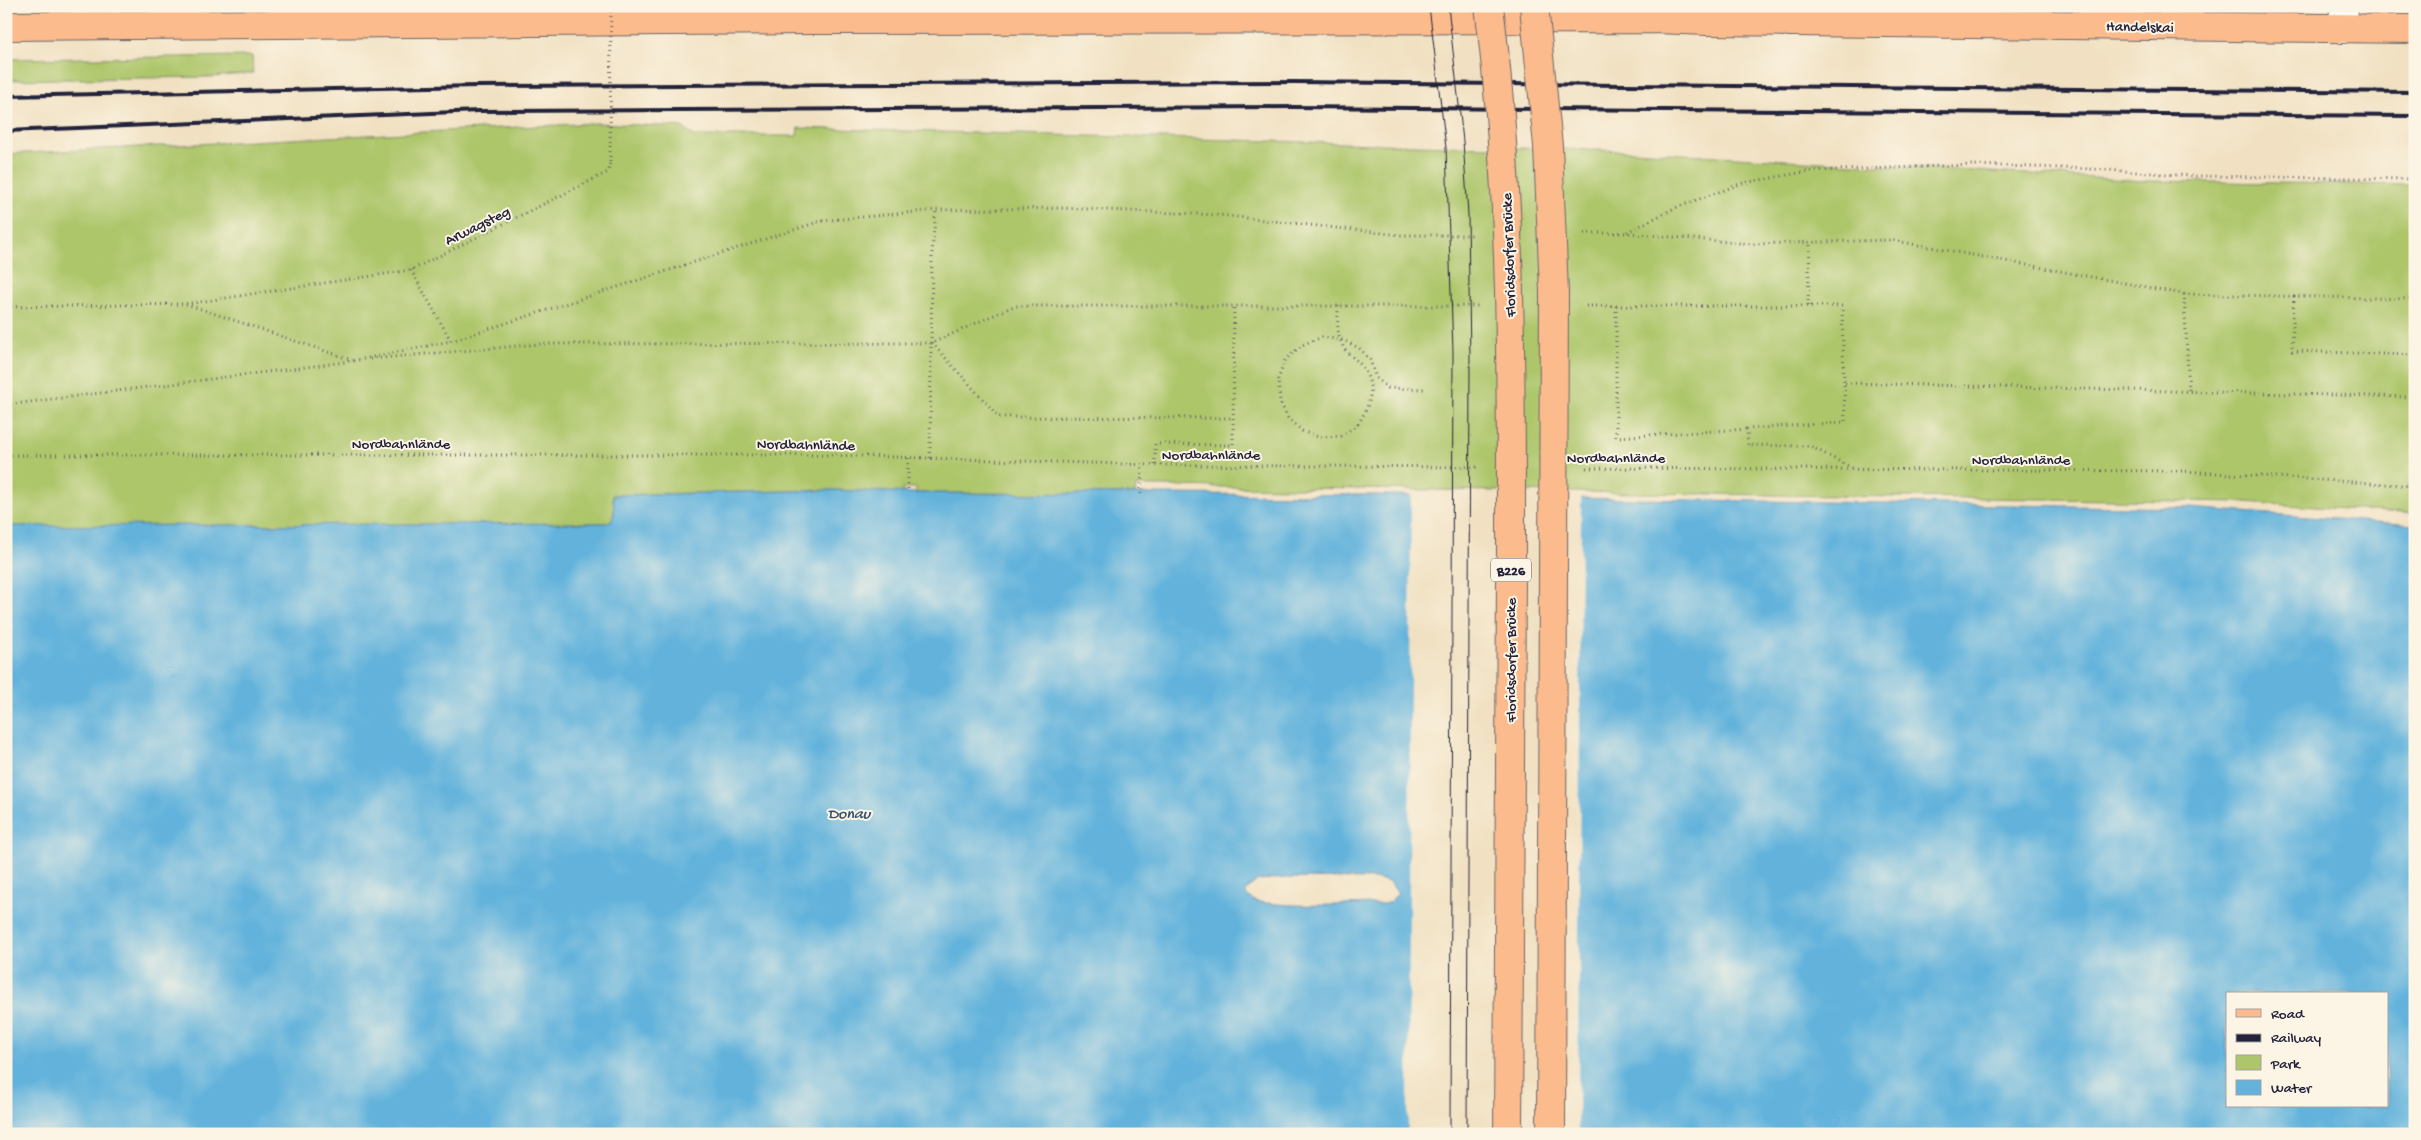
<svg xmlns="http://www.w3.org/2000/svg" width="2421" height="1140" viewBox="0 0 2421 1140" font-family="'Gochi Hand',sans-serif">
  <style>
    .green { fill: #adc66b; stroke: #687453 }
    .water { fill: #62b2dc; stroke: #426a8c; fill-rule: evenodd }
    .pier { fill: #f1e1c2 }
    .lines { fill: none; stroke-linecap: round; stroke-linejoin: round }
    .minor-casing { stroke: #6a656a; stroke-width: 30 }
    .major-casing { stroke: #6a656a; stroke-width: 30 }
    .highway-casing { stroke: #6a656a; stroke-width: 30 }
    .path { stroke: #6a656a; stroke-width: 3; stroke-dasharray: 1 4; stroke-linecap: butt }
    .minor { stroke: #fff; stroke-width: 28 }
    .major { stroke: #fbbb8c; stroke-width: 28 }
    .highway { stroke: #fbbb8c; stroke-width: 28 }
    .tram { stroke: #22223b; stroke-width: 1 }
    .rail { stroke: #22223b; stroke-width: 4 }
    .major-bridge-casing { stroke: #6a656a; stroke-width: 30; stroke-linecap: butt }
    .path-bridge { stroke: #6a656a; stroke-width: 3; stroke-dasharray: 1 4; stroke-linecap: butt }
    .major-bridge { stroke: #fbbb8c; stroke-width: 28 }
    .labels { text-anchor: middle; stroke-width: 4; stroke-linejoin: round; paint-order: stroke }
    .shield { fill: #fcf5e5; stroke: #63616e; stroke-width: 1 }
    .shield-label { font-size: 14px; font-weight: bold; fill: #22223b }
    .street-label { font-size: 15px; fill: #22223b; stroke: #fcf5e5 }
    .water-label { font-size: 16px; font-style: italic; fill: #385473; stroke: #fcf5e5 }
  </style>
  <rect width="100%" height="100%" fill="#fcf5e5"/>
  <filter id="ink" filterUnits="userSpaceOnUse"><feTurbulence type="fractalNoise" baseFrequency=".02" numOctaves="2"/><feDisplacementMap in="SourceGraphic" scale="10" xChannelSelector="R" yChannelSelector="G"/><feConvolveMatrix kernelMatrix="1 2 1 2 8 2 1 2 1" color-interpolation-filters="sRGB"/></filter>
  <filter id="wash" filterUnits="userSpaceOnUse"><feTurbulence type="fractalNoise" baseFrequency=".0096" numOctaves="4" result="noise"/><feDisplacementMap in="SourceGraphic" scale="20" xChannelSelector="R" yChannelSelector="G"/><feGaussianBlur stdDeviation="1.12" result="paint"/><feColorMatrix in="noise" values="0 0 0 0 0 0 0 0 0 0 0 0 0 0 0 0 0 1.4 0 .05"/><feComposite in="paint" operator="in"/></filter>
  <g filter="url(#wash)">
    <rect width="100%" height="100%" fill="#f1e1c2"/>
    <!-- green -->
    <path class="green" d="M 252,56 L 253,73 L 213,77 L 6,80 L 6,59 Z
      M 596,123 L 682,127 L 694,136 L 797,136 L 798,128 L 1632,151 L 2146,181 L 2415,185 L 2415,514 L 2245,502 L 1161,486 L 1136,486 L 1135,494 L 916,493 L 916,488 L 903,488 L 903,493 L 834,490 L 613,495 L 614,514 L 611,521 L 606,523 L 6,527 L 6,154 Z"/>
    <!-- water -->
    <path class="water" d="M 834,490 L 916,493 L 1385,495 L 2190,508 L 2415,525 L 2415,1134 L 6,1134 L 6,526 L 606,523 L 611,521 L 614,514 L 613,495 ZM 1286,878 L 1379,879 L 1389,882 L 1398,893 L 1390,902 L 1384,904 C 1347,904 1295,908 1260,902 C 1253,901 1247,897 1245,891 L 1258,880 ZM 2227,994 L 2387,994 L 2387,1106 L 2227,1106 Z"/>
    <!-- pier -->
    <path class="pier" d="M 1411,493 L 1581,496 L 1578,1134 L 1408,1134 Z"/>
  </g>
  <g filter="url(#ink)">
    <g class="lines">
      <defs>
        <path id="minor" d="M 2343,29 L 2344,6"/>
        <path id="major" d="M 6,26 L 813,20 L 1655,19 L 1709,21 L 1709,6"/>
        <path id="highway" d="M 1709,21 L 2415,29"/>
      </defs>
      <!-- minor casing -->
      <use href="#minor" class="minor-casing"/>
      <!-- major casing -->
      <use href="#major" class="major-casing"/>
      <!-- highway casing -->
      <use href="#highway" class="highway-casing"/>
      <!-- path -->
      <path class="path" d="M 1627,232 L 1675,208 L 1743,183 L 1810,171 L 1972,165 L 2092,169 L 2194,176 L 2415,179
        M 1584,233 L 1627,233 L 1751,244 L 1891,240 L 2184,294 L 2415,299
        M 411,270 L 451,341
        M 2184,294 L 2189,391
        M 2294,296 L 2292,351 L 2415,355
        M 186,304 L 411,270 L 608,172 L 610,162
        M 1338,306 C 1338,320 1336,331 1342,344 C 1346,354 1353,356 1360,364 C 1377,385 1371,404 1358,424
        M 1586,306 L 1842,306 L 1845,422 L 1747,429 L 1748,445 L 1810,446 L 1852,468
        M 1616,306 L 1616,437 L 1747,429
        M 1808,306 L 1810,242
        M 6,307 L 186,304 L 352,360
        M 932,343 L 999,417 L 1233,418
        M 370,359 L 540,344 L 932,343 L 1014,306 L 1478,306
        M 1845,383 L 2415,397
        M 6,405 L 353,361 L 451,341 L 821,221 L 936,210 L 1063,208 L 1219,215 L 1400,235 L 1475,235
        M 6,455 L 828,455 L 1155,465 L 1480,467
        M 908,458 L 908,493
        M 930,458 L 932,251 L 936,210
        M 1155,465 L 1155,444 L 1233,445 L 1234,306
        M 1586,468 L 2184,471 L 2415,486
        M 1141,494 L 1142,465"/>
      <!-- minor -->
      <use href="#minor" class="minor"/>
      <!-- major -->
      <use href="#major" class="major"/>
      <!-- highway -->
      <use href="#highway" class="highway"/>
      <!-- tram -->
      <path class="tram" d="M 1429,6 L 1446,148 L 1453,351 L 1450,1134
        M 1448,6 L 1463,141 L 1468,214 L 1470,362 L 1467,1134"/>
      <!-- rail -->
      <path class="rail" d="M 6,96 L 477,86 L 1293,82 L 2415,92
        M 6,131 L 479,111 L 1292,107 L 2415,116"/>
      <defs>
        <path id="major-bridge" d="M 1489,6 C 1513,196 1511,387 1511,578 C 1510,763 1509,949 1508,1134
          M 1534,6 L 1548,146 L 1554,293 L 1551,1134"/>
      </defs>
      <!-- major-bridge casing -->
      <use href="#major-bridge" class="major-bridge-casing"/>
      <!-- path-bridge -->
      <path class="path-bridge" d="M 610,162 L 611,6
        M 1358,424 L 1341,436 L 1318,437 L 1302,431 L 1288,418 L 1280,402 L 1278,380 L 1285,360 L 1302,345 L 1322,337 L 1343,340 L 1359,348 L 1370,360 L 1376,378 L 1388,388 L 1425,389"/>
      <!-- major-bridge -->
      <use href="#major-bridge" class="major-bridge"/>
    </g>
  </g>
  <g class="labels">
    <!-- shield labels -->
    <rect class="shield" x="1491" y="558.5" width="40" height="23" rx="4"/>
    <g class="shield-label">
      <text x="1511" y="575">B226</text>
    </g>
    <!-- street labels -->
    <g class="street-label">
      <text transform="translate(2140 26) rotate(1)" y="5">Handelskai</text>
      <text transform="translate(477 225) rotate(-26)" y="5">Arwagsteg</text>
      <text transform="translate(1508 255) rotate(-92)" y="5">Floridsdorfer Brücke</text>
      <text x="401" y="448">Nordbahnlände</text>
      <text transform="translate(806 444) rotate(1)" y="5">Nordbahnlände</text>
      <text x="1211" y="459">Nordbahnlände</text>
      <text x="1616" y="462">Nordbahnlände</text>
      <text x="2021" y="464">Nordbahnlände</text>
      <text transform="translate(1510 660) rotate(-90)" y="5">Floridsdorfer Brücke</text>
    </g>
    <!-- water labels -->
    <g class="water-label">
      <text x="849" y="818">Donau</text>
    </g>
  </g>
  <!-- margin -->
  <rect width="2421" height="1140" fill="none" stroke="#fcf5e5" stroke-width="25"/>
  <!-- legend -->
  <rect x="2226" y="992" width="162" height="115" fill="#fcf5e5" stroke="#a5a1a1"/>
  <rect x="2236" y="1009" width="25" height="8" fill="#fbbb8c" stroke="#a5a1a1"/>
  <text x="2271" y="1018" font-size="15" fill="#22223b">Road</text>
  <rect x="2236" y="1034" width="25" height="8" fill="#22223b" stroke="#a5a1a1"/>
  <text x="2271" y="1042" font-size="15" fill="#22223b">Railway</text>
  <rect x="2236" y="1055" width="25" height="15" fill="#adc66b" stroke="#a5a1a1"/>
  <text x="2271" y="1068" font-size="15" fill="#22223b">Park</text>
  <rect x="2236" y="1080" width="25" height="15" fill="#62b2dc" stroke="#a5a1a1"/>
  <text x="2271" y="1092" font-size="15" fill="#22223b">Water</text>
</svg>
